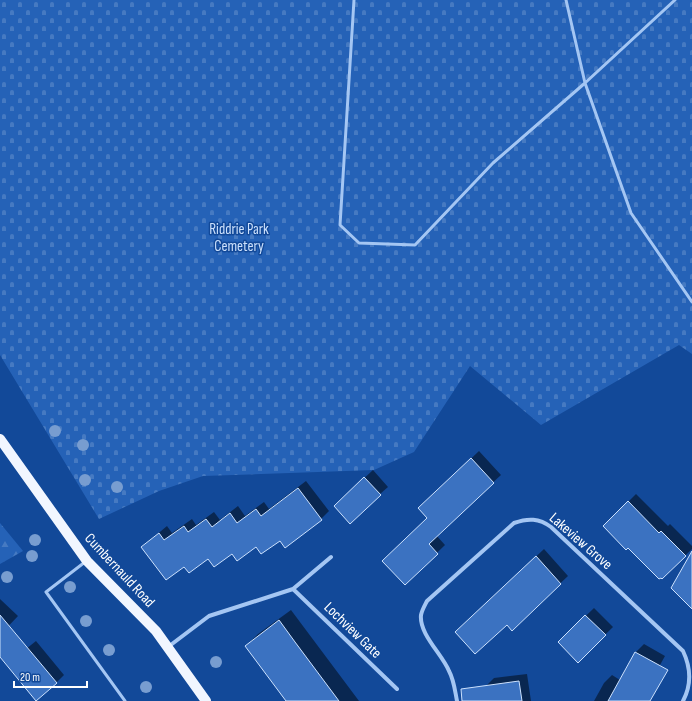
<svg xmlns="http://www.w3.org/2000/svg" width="692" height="701" viewBox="0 0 692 701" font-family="'Sofia Sans Condensed',sans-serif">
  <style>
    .forest { fill: url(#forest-firs) }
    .cemetery { fill: url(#cemetery-stones) }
    .shadow { fill: #0007 }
    .building { fill: #3b72c1; stroke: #cce1fd }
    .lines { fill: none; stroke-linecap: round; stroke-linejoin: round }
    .lane { stroke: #a4c6f3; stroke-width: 3 }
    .street { stroke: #a4c6f3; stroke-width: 4 }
    .primary { stroke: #f1f6ff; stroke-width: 10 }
    .tree { fill: #789dd0 }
    .labels { text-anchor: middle; stroke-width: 3; stroke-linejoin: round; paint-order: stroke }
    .park-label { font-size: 15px; fill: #cce1fd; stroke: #124999 }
    .street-label { font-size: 15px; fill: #fff; stroke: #124999 }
  </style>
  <defs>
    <pattern id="forest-firs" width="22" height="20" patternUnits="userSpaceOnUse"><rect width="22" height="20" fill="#2562b7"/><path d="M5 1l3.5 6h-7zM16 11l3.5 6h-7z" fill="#467ac2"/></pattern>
    <pattern id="cemetery-stones" width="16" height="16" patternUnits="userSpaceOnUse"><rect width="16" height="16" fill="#2562b7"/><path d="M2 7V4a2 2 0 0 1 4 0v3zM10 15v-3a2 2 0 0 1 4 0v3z" fill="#467ac2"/></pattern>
  </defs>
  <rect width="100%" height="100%" fill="#124999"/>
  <!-- forest -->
  <path class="forest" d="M 0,523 L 23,551 L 0,564 Z"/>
  <!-- cemetery -->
  <path class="cemetery" d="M 0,0 L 692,0 L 692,354 L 679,345 L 541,425 L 470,366 L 414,452 L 374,470 L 203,476 L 159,491 L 99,519 L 0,355 Z"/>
  <!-- shadow -->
  <path class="shadow" d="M 479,451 L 501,475 L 436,535 L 445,545 L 405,584 L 428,518 L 427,501 Z
    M 373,470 L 388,487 L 380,494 L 343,498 Z
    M 306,481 L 329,511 L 321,519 L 280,539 L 232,553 L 208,558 L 142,547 L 167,526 L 172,533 L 192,519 L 196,525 L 214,512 L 220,520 L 238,506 L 245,516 L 264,502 L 269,509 Z
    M 636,494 L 668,526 L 670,524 L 692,546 L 692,549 L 662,578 L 604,526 Z
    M 544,549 L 568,576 L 512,629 L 507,624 L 464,625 Z
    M 0,599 L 18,616 L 0,635 Z
    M 594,608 L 613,627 L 578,661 L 559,642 Z
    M 291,610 L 359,701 L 287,701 L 246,646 L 258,634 Z
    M 36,641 L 64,675 L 56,683 L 16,657 Z
    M 644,644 L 665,656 L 640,701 L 594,701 L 604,683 L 612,675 L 620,680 L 636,652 Z
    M 527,674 L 531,701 L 488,701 L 486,686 L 494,678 Z"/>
  <!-- building -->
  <path class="building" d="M 471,458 L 494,483 L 429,544 L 438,554 L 405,585 L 382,561 L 427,518 L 418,508 Z
    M 364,477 L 381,495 L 350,524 L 334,506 Z
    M 298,488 L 322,520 L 285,548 L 280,541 L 261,554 L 256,547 L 237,561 L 232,554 L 214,567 L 208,559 L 189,573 L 184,567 L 166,580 L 141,547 L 159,533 L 164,540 L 184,526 L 188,532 L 206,519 L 212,527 L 230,513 L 237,523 L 256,509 L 261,516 Z
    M 628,501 L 659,533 L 661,531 L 686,556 L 662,579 L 661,578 L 659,579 L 628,548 L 626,550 L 603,526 Z
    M 692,551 L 692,609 L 671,588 Z
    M 536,556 L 561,584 L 512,631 L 507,625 L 475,654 L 455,632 Z
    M 0,615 L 57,683 L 36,701 L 0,657 Z
    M 585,615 L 606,635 L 578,663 L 558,642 Z
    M 279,620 L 295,642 L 339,701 L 286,701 L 245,646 Z
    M 635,652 L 668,670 L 650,701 L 608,701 Z
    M 519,681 L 522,701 L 462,701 L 461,689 Z"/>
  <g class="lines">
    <!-- lane -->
    <path class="lane" d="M 354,0 L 340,225 L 359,243 L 415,245 L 493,163 L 585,83 L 675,0
      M 566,0 L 585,83 L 631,213 L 692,302
      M 85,562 L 46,592 L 125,701"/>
    <!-- street -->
    <path class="street" d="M 293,589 L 397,689
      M 168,647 L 209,616 L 293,589 L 331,557
      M 457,701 C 455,691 454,680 449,671 C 442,654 419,634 421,615 C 422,610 425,605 427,601 L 514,523 C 528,518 539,518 551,527 L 683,651 C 691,668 692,684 683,701"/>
    <!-- primary -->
    <path class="primary" d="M 0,439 L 87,561 L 156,631 L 206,701"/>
  </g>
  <!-- trees -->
  <g class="tree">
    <circle cx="55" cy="431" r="6"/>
    <circle cx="83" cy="445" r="6"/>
    <circle cx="85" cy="480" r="6"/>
    <circle cx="117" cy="487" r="6"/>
    <circle cx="35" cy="540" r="6"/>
    <circle cx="32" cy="556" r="6"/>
    <circle cx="7" cy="577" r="6"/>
    <circle cx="70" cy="587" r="6"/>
    <circle cx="86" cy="621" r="6"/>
    <circle cx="109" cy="650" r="6"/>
    <circle cx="216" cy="662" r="6"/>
    <circle cx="146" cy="687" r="6"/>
  </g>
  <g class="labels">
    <!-- park labels -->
    <g class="park-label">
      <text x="239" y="234">Riddrie Park<tspan x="239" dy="17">Cemetery</tspan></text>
    </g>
    <!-- street labels -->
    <g class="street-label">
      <text transform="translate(581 541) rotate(41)" y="5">Lakeview Grove</text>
      <text transform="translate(120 570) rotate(47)" y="5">Cumbernauld Road</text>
      <text transform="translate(353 630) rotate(44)" y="5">Lochview Gate</text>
    </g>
  </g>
  <!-- scale -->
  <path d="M14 681v6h73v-6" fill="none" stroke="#ffffff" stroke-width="2"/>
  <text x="20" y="681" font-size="12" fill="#ffffff" stroke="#124999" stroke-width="3" paint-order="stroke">20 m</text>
</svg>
